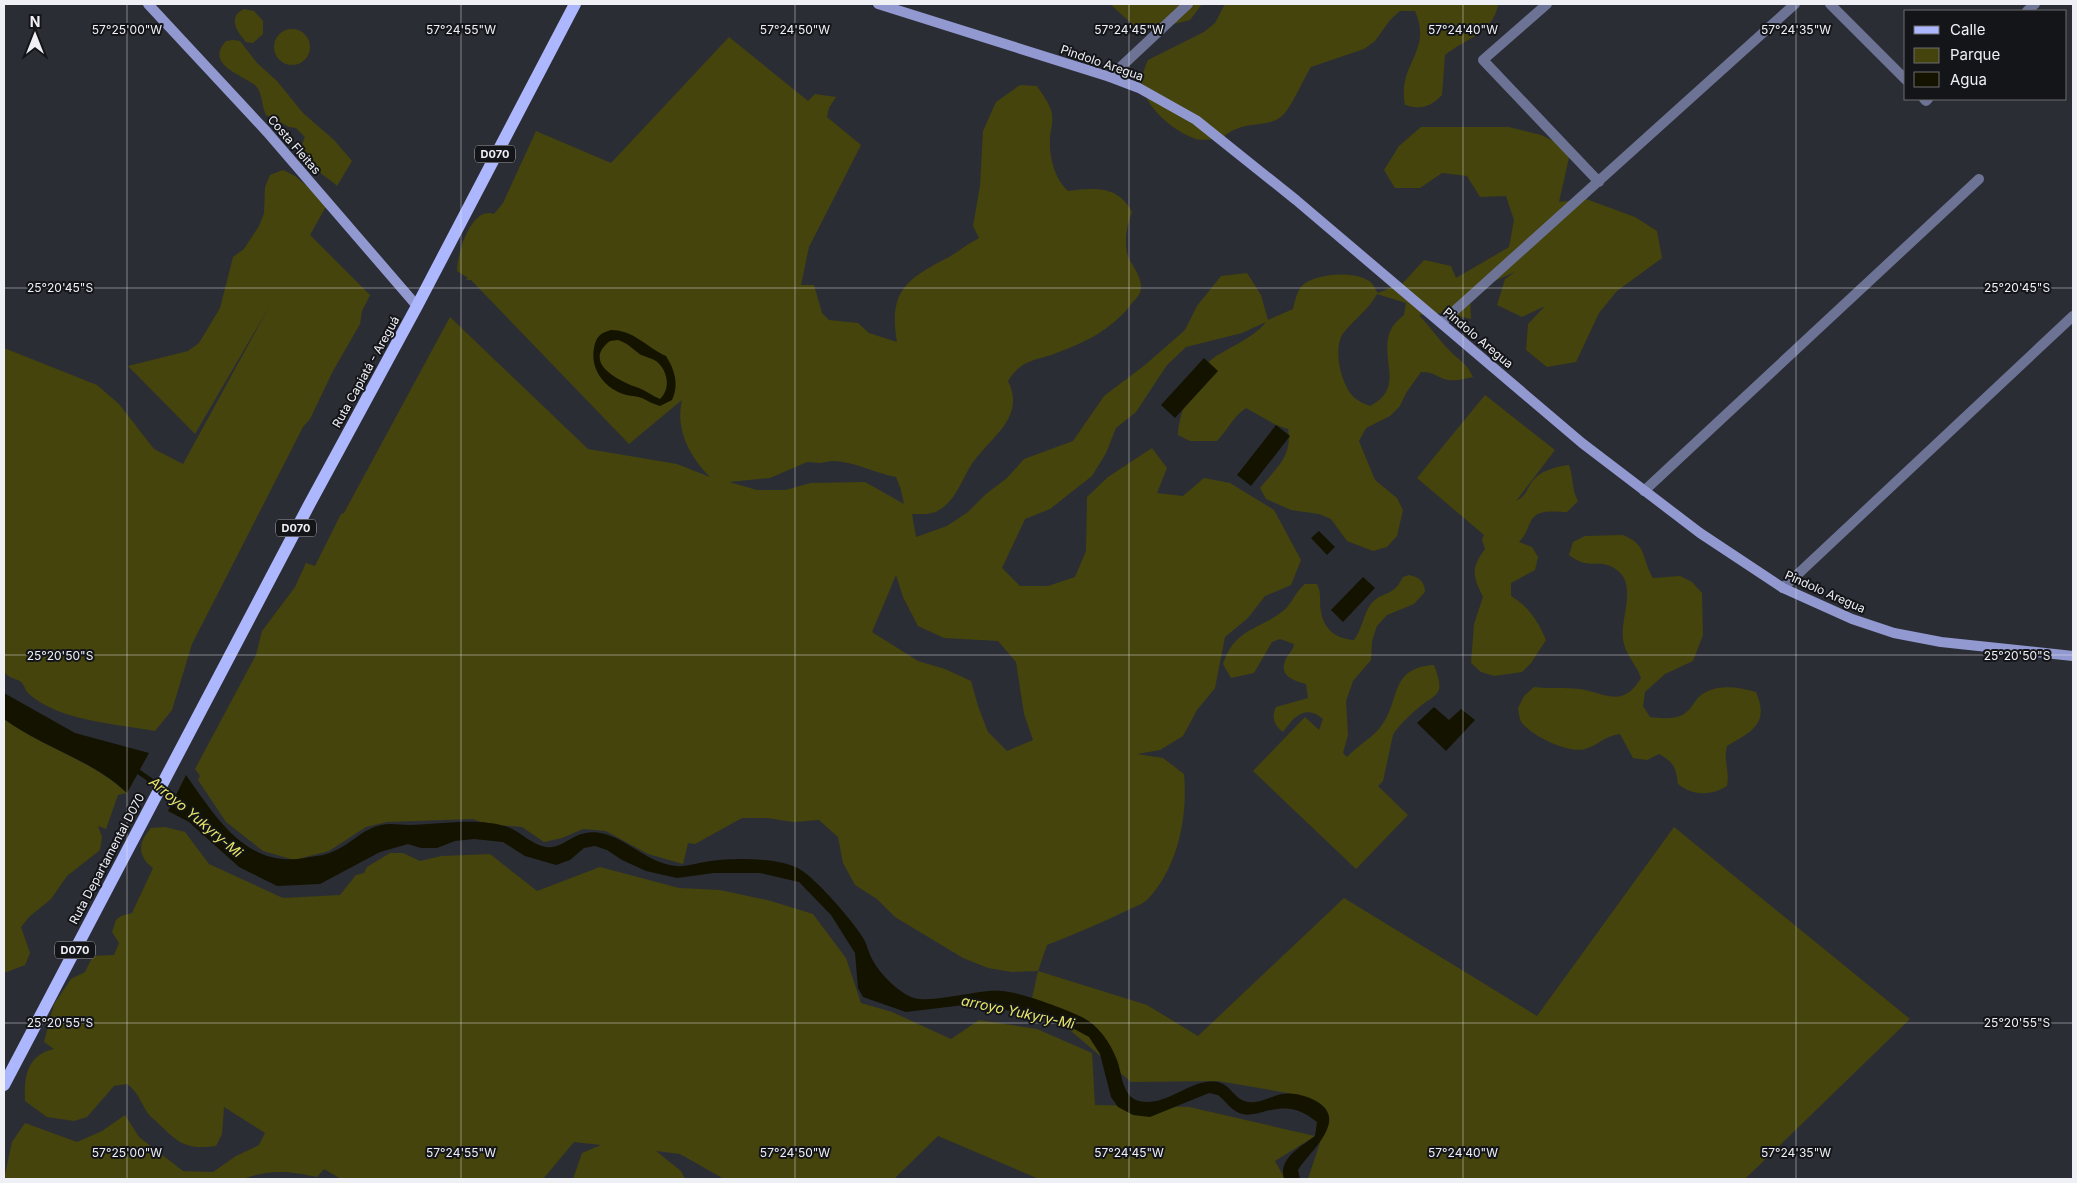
<svg xmlns="http://www.w3.org/2000/svg" width="2077" height="1183" viewBox="0 0 2077 1183" font-family="Inter,sans-serif">
  <style>
    .green { fill: #45440c; fill-rule: evenodd }
    .water { fill: #141300; fill-rule: evenodd }
    .lines { fill: none; stroke-linecap: round; stroke-linejoin: round }
    .stream { stroke: #141300; stroke-width: 5 }
    .minor { stroke: #6d7395; stroke-width: 10 }
    .secondary { stroke: #9199d0; stroke-width: 10 }
    .primary { stroke: #adb7fe; stroke-width: 12 }
    .ticks { fill: none; stroke: #eff0f6; stroke-width: 1; stroke-opacity: 0.45 }
    .labels { text-anchor: middle; stroke-width: 4; stroke-linejoin: round; paint-order: stroke }
    .shield { fill: #141519; stroke: #adaeb4; stroke-width: 1 }
    .shield-label { font-size: 11px; font-weight: bold; fill: #eff0f6 }
    .street-label { font-size: 12px; fill: #eff0f6; stroke: #141519 }
    .water-label { font-size: 14px; font-style: italic; fill: #e9e869; stroke: #141519 }
    .ticks-label { font-size: 12px; text-anchor: middle; fill: #eff0f6; stroke: #141519; stroke-width: 4; stroke-linejoin: round; paint-order: stroke }
  </style>
  <rect width="100%" height="100%" fill="#2b2d35"/>
  <!-- green -->
  <path class="green" d="M 1110,4 L 1202,4 L 1190,20 L 1141,32 Z
    M 1225,4 L 1496,4 L 1498,6 C 1492,33 1465,39 1445,55 L 1442,95 C 1430,107 1422,110 1405,105 C 1397,63 1433,52 1415,11 L 1400,11 L 1390,20 L 1375,41 L 1364,49 L 1311,67 C 1304,78 1291,108 1283,115 C 1268,130 1244,118 1222,138 C 1214,139 1204,141 1196,139 C 1175,132 1150,111 1143,90 C 1140,80 1144,69 1148,60 L 1204,32 L 1215,23 Z
    M 244,9 L 254,11 L 263,21 L 263,34 L 253,43 L 246,42 C 237,32 227,17 244,9 Z
    M274 47a18 18 0 1 1 36 0a18 18 0 1 1-36 0Z
    M 729,37 L 808,101 L 815,94 L 836,97 L 829,108 L 827,117 L 861,145 L 809,247 L 801,285 L 814,285 L 822,313 L 829,320 L 858,323 L 869,333 L 897,342 C 888,290 907,279 949,257 C 959,251 969,243 979,238 L 973,226 L 980,186 L 983,131 L 996,102 L 1020,85 L 1037,86 C 1042,94 1048,101 1051,110 C 1054,120 1051,128 1050,137 C 1049,157 1054,178 1068,191 C 1094,188 1118,185 1132,212 C 1127,225 1124,239 1127,253 C 1130,265 1145,278 1140,292 C 1139,297 1132,302 1129,307 C 1110,330 1086,342 1059,352 C 1037,361 1022,358 1008,381 C 1027,419 988,438 970,467 C 961,482 955,501 939,510 C 932,515 921,514 912,514 L 916,537 L 947,526 L 968,512 L 986,494 L 1007,478 L 1024,459 L 1073,441 L 1104,396 L 1145,365 L 1185,330 L 1197,306 L 1221,276 L 1247,273 L 1261,295 L 1268,320 L 1293,309 C 1295,301 1297,289 1304,284 C 1319,273 1354,271 1369,281 C 1373,283 1375,289 1378,293 L 1403,283 L 1424,260 L 1451,266 L 1456,278 L 1509,247 L 1514,220 L 1506,196 L 1480,197 L 1467,176 L 1442,173 L 1420,188 L 1395,188 L 1384,170 L 1399,146 L 1421,127 L 1509,127 L 1541,135 L 1571,149 L 1559,202 L 1586,199 L 1635,217 L 1657,231 L 1662,258 L 1617,291 L 1599,313 L 1576,362 L 1547,367 L 1526,350 L 1528,324 L 1545,306 L 1522,317 L 1497,305 L 1505,279 L 1515,272 L 1470,292 L 1471,319 L 1446,313 L 1419,315 C 1429,326 1437,337 1447,348 C 1457,359 1467,363 1473,377 C 1464,379 1453,382 1444,379 C 1434,375 1433,372 1421,372 L 1406,393 L 1400,406 L 1390,416 L 1366,428 L 1359,441 L 1375,480 L 1397,498 L 1403,510 L 1397,536 L 1387,547 L 1373,551 L 1347,541 L 1331,519 L 1319,514 L 1291,510 L 1266,499 L 1260,488 C 1276,468 1293,456 1288,429 L 1276,425 L 1246,408 C 1234,416 1228,429 1217,441 L 1190,441 L 1178,435 C 1178,415 1195,372 1212,359 C 1229,347 1254,338 1266,322 L 1242,333 L 1186,347 L 1167,365 L 1136,412 L 1116,428 L 1106,453 L 1092,476 L 1050,509 L 1025,519 L 1002,568 L 1020,586 L 1048,586 L 1075,577 L 1086,551 L 1087,497 L 1108,477 L 1152,448 L 1167,468 L 1157,493 L 1183,496 L 1204,478 L 1230,483 L 1274,510 L 1301,560 L 1291,585 L 1265,596 L 1248,618 L 1225,637 L 1215,688 L 1197,710 L 1183,736 L 1160,750 L 1137,754 L 1163,758 L 1184,774 C 1188,816 1178,867 1148,899 C 1143,904 1134,907 1128,910 C 1101,923 1075,934 1047,945 L 1038,971 L 1147,1005 L 1198,1036 L 1344,898 L 1537,1016 L 1674,827 L 1910,1019 L 1745,1179 L 1308,1179 L 1329,1115 L 1299,1095 L 1218,1081 L 1131,1082 L 1032,998 L 1038,971 L 1012,972 L 988,968 L 963,958 L 895,917 L 877,899 L 855,885 L 843,863 L 838,837 L 819,820 L 793,822 L 767,818 L 742,818 L 695,844 L 688,843 L 683,864 L 648,854 L 606,831 L 583,829 L 562,838 L 544,842 L 522,827 L 487,824 L 473,819 L 387,822 L 366,827 L 329,851 L 294,860 L 263,851 L 226,822 L 198,780 L 200,776 L 195,769 L 256,655 L 262,631 L 295,587 L 306,563 L 315,566 L 341,514 L 344,513 L 450,317 L 588,449 L 677,464 L 710,477 C 690,457 675,430 682,400 L 629,444 L 471,280 L 466,280 L 468,278 L 457,271 C 457,254 471,206 494,214 L 503,203 L 536,131 L 611,163 ZM 1377,294 L 1406,303 L 1404,315 C 1364,344 1414,384 1370,406 C 1365,404 1360,402 1356,399 C 1341,387 1331,346 1345,331 C 1356,318 1369,309 1377,294 ZM 832,461 C 854,461 874,473 896,477 L 901,490 L 904,504 L 865,482 L 811,483 L 785,490 L 757,490 L 729,482 L 770,478 L 807,462 L 820,463 ZM 896,575 L 903,597 L 918,626 L 944,638 L 998,641 L 1016,662 L 1024,714 L 1033,740 L 1007,751 L 988,732 L 978,706 L 971,681 L 945,669 L 918,661 L 872,632 Z
    M 233,40 L 240,41 L 257,63 L 277,81 L 303,113 L 334,140 L 352,161 L 337,186 C 325,174 292,160 305,137 L 296,128 L 289,127 L 266,115 C 262,107 262,92 256,86 C 243,75 204,65 226,41 Z
    M 283,170 L 295,176 L 328,203 L 310,235 L 370,295 L 362,311 L 360,324 L 333,371 L 310,419 L 303,427 L 192,644 L 172,710 L 155,731 C 117,724 59,721 29,694 C 25,690 24,684 20,681 C 14,678 9,678 4,672 L 4,348 L 97,385 L 119,404 L 154,449 L 183,464 L 269,307 L 195,434 L 128,366 L 188,351 L 199,343 L 220,308 L 233,257 L 244,249 L 259,226 L 264,213 L 265,187 L 270,175 Z
    M 1485,395 L 1555,450 L 1516,501 C 1526,496 1526,491 1531,483 C 1540,470 1555,467 1569,465 C 1574,479 1571,488 1578,501 L 1567,512 C 1555,512 1537,508 1531,521 C 1526,531 1527,533 1519,542 L 1532,547 L 1538,557 L 1535,570 L 1511,583 L 1511,596 C 1528,606 1538,621 1546,640 L 1531,663 L 1522,672 L 1494,676 L 1481,672 L 1471,663 L 1474,624 L 1483,597 C 1473,576 1470,569 1485,549 L 1482,540 L 1484,535 L 1417,478 Z
    M 1623,535 C 1648,545 1641,558 1653,578 L 1680,576 L 1692,582 L 1702,593 L 1703,635 L 1693,661 L 1665,674 L 1645,692 L 1643,706 L 1650,717 C 1658,718 1669,719 1677,717 C 1688,714 1691,707 1697,699 C 1711,683 1737,686 1756,692 C 1770,724 1751,732 1727,746 C 1723,763 1730,768 1727,786 C 1711,796 1693,796 1678,784 C 1676,768 1674,762 1659,754 L 1647,760 L 1633,758 L 1620,734 C 1604,736 1599,745 1585,749 C 1569,754 1532,736 1522,723 C 1519,719 1519,713 1518,708 L 1524,696 L 1534,687 C 1549,689 1565,687 1580,689 C 1607,694 1623,708 1641,678 C 1637,666 1627,656 1624,644 C 1617,621 1641,584 1614,568 C 1598,558 1590,571 1569,555 L 1573,542 L 1585,536 Z
    M 1409,575 C 1419,577 1425,582 1425,592 L 1414,604 L 1387,615 L 1377,626 L 1372,641 L 1371,660 L 1353,681 L 1346,701 L 1348,735 L 1343,753 L 1347,757 C 1358,745 1374,737 1382,725 C 1401,699 1389,668 1434,665 C 1446,697 1437,692 1417,709 C 1409,716 1398,726 1393,735 L 1383,781 L 1378,786 L 1408,815 L 1356,869 L 1253,771 L 1305,717 L 1319,730 L 1323,719 C 1306,704 1294,716 1283,732 C 1274,725 1271,717 1276,707 L 1308,698 L 1306,684 C 1296,681 1279,677 1285,661 C 1287,655 1293,651 1294,644 L 1280,639 L 1272,642 L 1254,673 L 1231,678 L 1223,664 C 1235,628 1257,631 1283,611 C 1292,604 1295,592 1305,584 L 1317,584 C 1322,593 1319,602 1321,612 C 1324,630 1337,639 1354,640 C 1362,630 1363,615 1371,604 C 1383,590 1393,598 1403,577 Z
    M 4,719 C 42,747 93,761 127,793 L 118,795 L 106,829 L 98,826 L 102,837 L 100,850 L 67,876 L 51,899 L 29,917 L 21,927 L 30,953 L 25,965 L 4,973 Z
    M 165,827 L 185,832 L 209,864 L 283,898 L 340,895 L 356,875 L 364,873 L 367,867 L 390,853 L 403,853 L 420,861 L 441,856 L 490,854 L 537,891 L 600,867 L 679,888 L 720,890 L 771,901 L 813,914 L 846,958 L 861,1003 L 892,1012 L 951,1039 L 979,1020 L 1037,1029 L 1092,1053 L 1095,1105 L 1189,1107 L 1315,1136 L 1275,1161 L 1285,1179 L 1039,1179 L 938,1136 L 894,1179 L 724,1179 L 680,1154 L 656,1151 L 681,1171 L 685,1179 L 573,1179 L 582,1153 L 601,1145 L 574,1142 L 543,1179 L 341,1179 L 324,1169 L 317,1177 C 289,1171 270,1169 243,1179 L 4,1179 L 12,1142 L 25,1123 L 77,1142 L 102,1131 L 125,1115 L 139,1137 L 183,1171 L 213,1172 L 236,1156 L 259,1145 L 265,1133 L 224,1107 L 222,1134 L 216,1146 C 186,1150 178,1143 158,1123 C 154,1119 150,1117 147,1112 C 140,1101 138,1092 127,1084 L 114,1086 L 87,1117 L 74,1121 L 47,1117 L 25,1101 C 24,1076 27,1055 54,1049 L 44,1042 L 54,1004 L 71,979 L 85,972 L 93,956 L 114,955 L 119,943 L 112,932 L 116,920 L 121,916 L 132,913 L 153,868 C 137,856 138,842 151,828 Z"/>
  <!-- water -->
  <path class="water" d="M 611,330 C 634,330 646,347 666,356 C 675,370 679,385 672,400 L 660,406 C 653,404 648,401 642,398 C 636,396 629,396 623,394 C 604,387 590,369 594,348 C 596,337 600,333 611,330 ZM 618,340 C 631,345 632,349 641,355 C 646,357 651,358 656,361 C 668,370 671,389 660,399 C 653,396 646,391 639,388 C 620,382 581,363 610,341 Z
    M 1204,358 L 1218,371 L 1175,418 L 1161,405 Z
    M 1276,425 L 1290,436 L 1251,486 L 1237,475 Z
    M 1319,531 L 1335,547 L 1327,555 L 1311,538 Z
    M 1363,577 L 1375,588 L 1343,622 L 1331,610 Z
    M 4,693 L 75,733 L 149,753 L 127,793 C 93,760 42,747 4,719 Z
    M 1434,707 L 1449,720 L 1461,709 L 1475,720 L 1446,751 L 1417,723 Z
    M 186,775 C 216,817 245,868 305,858 C 313,856 324,856 332,852 C 350,845 362,829 381,825 C 390,823 400,825 410,825 C 441,824 478,817 508,827 C 521,832 532,845 546,847 C 566,850 574,826 605,834 C 630,841 648,863 676,866 C 687,867 700,862 711,861 C 735,858 780,857 801,870 C 817,880 853,921 863,938 C 867,944 868,951 871,957 C 878,972 896,990 911,997 C 929,1005 977,989 1001,991 C 1021,992 1063,1008 1082,1017 C 1098,1025 1110,1042 1117,1060 C 1122,1073 1122,1097 1139,1101 C 1162,1107 1185,1085 1206,1082 C 1232,1078 1230,1099 1248,1102 C 1260,1104 1271,1096 1282,1094 C 1293,1092 1307,1096 1316,1101 C 1350,1120 1309,1152 1298,1170 L 1300,1179 L 1284,1179 C 1278,1158 1301,1147 1315,1136 L 1317,1122 C 1299,1108 1288,1106 1266,1111 C 1258,1113 1250,1116 1242,1114 C 1231,1111 1226,1101 1218,1095 L 1209,1093 L 1150,1117 L 1133,1115 L 1118,1107 L 1111,1097 L 1100,1054 L 1089,1037 L 1067,1025 L 1039,1016 L 972,1004 L 906,1012 L 863,997 L 858,988 L 855,953 L 831,915 L 799,882 L 760,873 L 714,873 L 677,878 L 646,871 L 622,860 L 607,850 L 595,846 L 584,848 L 570,860 L 556,865 L 525,856 L 503,842 L 474,839 L 455,841 L 437,848 L 421,848 L 408,844 L 380,852 L 320,884 L 277,886 L 239,867 L 189,822 L 168,811 Z"/>
  <g class="lines">
    <!-- stream -->
    <path class="stream" d="M 133,768 L 179,800"/>
    <!-- minor -->
    <path class="minor" d="M 1547,4 L 1483,60 L 1599,182
      M 1830,4 L 1906,80
      M 2027,11 L 2035,4
      M 1110,77 L 1188,4
      M 1924,99 L 1926,101 L 1928,99
      M 1441,323 L 1795,4
      M 1644,491 L 1979,179
      M 1783,588 L 2073,316"/>
    <!-- secondary -->
    <path class="secondary" d="M 148,4 L 267,132 L 417,306
      M 878,4 L 1110,77 L 1139,88 L 1196,120 L 1296,200 L 1582,443 L 1700,533 L 1783,588 L 1852,619 L 1894,633 L 1941,642 L 2073,656"/>
    <!-- primary -->
    <path class="primary" d="M 4,1085 L 309,505 L 417,306 L 575,4"/>
  </g>
  <!-- ticks -->
  <path class="ticks" d="M 127,4 L 127,1179M 461,4 L 461,1179M 795,4 L 795,1179M 1129,4 L 1129,1179M 1463,4 L 1463,1179M 1796,4 L 1796,1179M 4,288 L 2073,288M 4,655 L 2073,655M 4,1023 L 2073,1023"/>
  <g class="labels">
    <!-- shield labels -->
    <g class="shield">
      <rect x="475" y="145.5" width="40" height="17" rx="4"/>
      <rect x="276" y="519.5" width="40" height="17" rx="4"/>
      <rect x="55" y="941.5" width="40" height="17" rx="4"/>
    </g>
    <g class="shield-label">
      <text x="495" y="158">D070</text>
      <text x="296" y="532">D070</text>
      <text x="75" y="954">D070</text>
    </g>
    <!-- street labels -->
    <g class="street-label">
      <text transform="translate(1102 63) rotate(19)" y="4">Pindolo Aregua</text>
      <text transform="translate(294 145) rotate(49)" y="4">Costa Fleitas</text>
      <text transform="translate(1478 338) rotate(40)" y="4">Pindolo Aregua</text>
      <text transform="translate(366 372) rotate(-61)" y="4">Ruta Capiatá - Areguá</text>
      <text transform="translate(1825 592) rotate(24)" y="4">Pindolo Aregua</text>
      <text transform="translate(107 859) rotate(-62)" y="4">Ruta Departamental D070</text>
    </g>
    <!-- water labels -->
    <g class="water-label">
      <text transform="translate(196 817) rotate(40)" y="5">Arroyo Yukyry-Mi</text>
      <text transform="translate(1018 1012) rotate(12)" y="5">arroyo Yukyry-Mi</text>
    </g>
  </g>
  <g class="ticks-label">
    <text x="127" y="34">57°25'00"W</text>
    <text x="461" y="34">57°24'55"W</text>
    <text x="795" y="34">57°24'50"W</text>
    <text x="1129" y="34">57°24'45"W</text>
    <text x="1463" y="34">57°24'40"W</text>
    <text x="1796" y="34">57°24'35"W</text>
    <text x="60" y="292">25°20'45"S</text>
    <text x="2017" y="292">25°20'45"S</text>
    <text x="60" y="660">25°20'50"S</text>
    <text x="2017" y="660">25°20'50"S</text>
    <text x="60" y="1027">25°20'55"S</text>
    <text x="2017" y="1027">25°20'55"S</text>
    <text x="127" y="1157">57°25'00"W</text>
    <text x="461" y="1157">57°24'55"W</text>
    <text x="795" y="1157">57°24'50"W</text>
    <text x="1129" y="1157">57°24'45"W</text>
    <text x="1463" y="1157">57°24'40"W</text>
    <text x="1796" y="1157">57°24'35"W</text>
  </g>
  <!-- border -->
  <rect width="2077" height="1183" fill="none" stroke="#eff0f6" stroke-width="10"/>
  <!-- legend -->
  <rect x="1904" y="10" width="162" height="90" fill="#141519" stroke="#6c6d71"/>
  <rect x="1914" y="26" width="25" height="8" fill="#adb7fe" stroke="#6c6d71"/>
  <text x="1950" y="35" font-size="15" fill="#eff0f6">Calle</text>
  <rect x="1914" y="48" width="25" height="15" fill="#45440c" stroke="#6c6d71"/>
  <text x="1950" y="60" font-size="15" fill="#eff0f6">Parque</text>
  <rect x="1914" y="72" width="25" height="15" fill="#141300" stroke="#6c6d71"/>
  <text x="1950" y="85" font-size="15" fill="#eff0f6">Agua</text>
  <!-- north arrow -->
  <g transform="translate(35 35)" stroke="#141519" stroke-width="4" paint-order="stroke">
  <path d="M0-4L9 19L0 12L-9 19Z" fill="#eff0f6"/>
  <text y="-8" font-size="14" font-weight="bold" text-anchor="middle" fill="#eff0f6">N</text>
  </g>
</svg>
